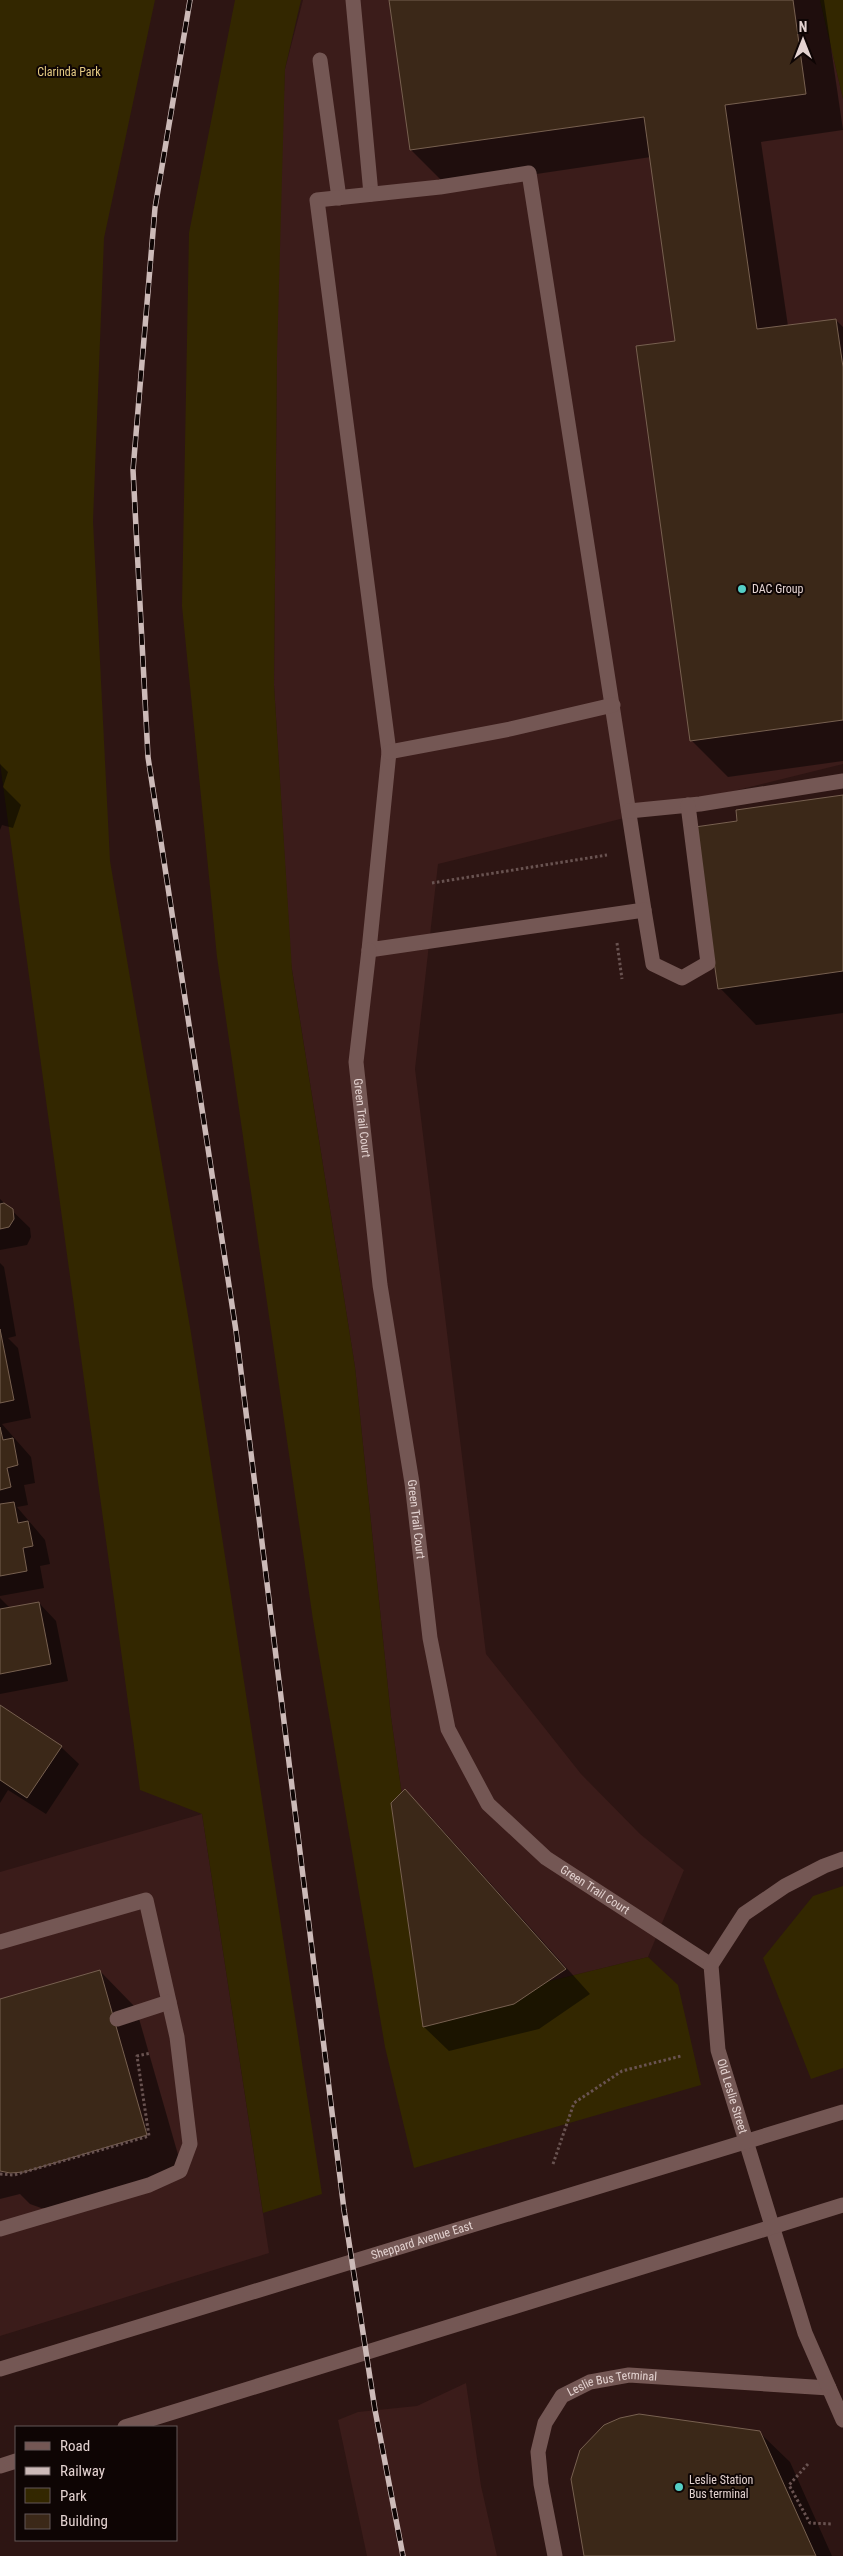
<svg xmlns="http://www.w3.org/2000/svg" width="843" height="2556" viewBox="0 0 843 2556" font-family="'Roboto Condensed',sans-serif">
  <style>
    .built { fill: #3b1c1a }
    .green { fill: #332700 }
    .shadow { fill: #0007 }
    .building { fill: #3b2818; stroke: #776050 }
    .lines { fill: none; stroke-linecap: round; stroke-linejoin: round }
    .path { stroke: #695351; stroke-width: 3; stroke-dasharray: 2.5 2.5; stroke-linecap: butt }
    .lane { stroke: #745754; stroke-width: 15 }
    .street { stroke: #745754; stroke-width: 15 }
    .secondary { stroke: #745754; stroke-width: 15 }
    .rail-casing { stroke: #ccbab8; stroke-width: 5.5 }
    .rail { stroke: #0e0504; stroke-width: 4; stroke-dasharray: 11; stroke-linecap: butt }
    .poi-dot { fill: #55cec5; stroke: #0e0504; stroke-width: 2 }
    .labels { text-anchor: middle; stroke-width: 4; stroke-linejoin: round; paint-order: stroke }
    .park-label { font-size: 12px; fill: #e4ca83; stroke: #0e0504 }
    .poi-label { font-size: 12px; fill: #e3d2d0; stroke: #0e0504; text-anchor: start }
    .street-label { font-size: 12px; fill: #e3d2d0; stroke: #0e0504 }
  </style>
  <rect width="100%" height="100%" fill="#2d1513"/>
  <!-- built -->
  <path class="built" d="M 303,0 L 820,0 L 843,99 L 843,764 L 438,864 L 415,1069 L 486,1654 L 581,1774 L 640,1834 L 684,1870 L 648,1957 L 432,2010 L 391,1717 L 355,1367 L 291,963 L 274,685 L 278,226 L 285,69 Z
    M 202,1814 L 269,2253 L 0,2336 L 0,1872 Z
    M 466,2383 L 481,2486 L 497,2556 L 367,2556 L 338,2420 L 358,2412 L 417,2406 Z"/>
  <!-- green -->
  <path class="green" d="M 0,0 L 155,0 L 104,238 L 93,521 L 110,861 L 191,1333 L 322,2194 L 263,2213 L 202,1814 L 140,1790 L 0,763 Z
    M 235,0 L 301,0 L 285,69 L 277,357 L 274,685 L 292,970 L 355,1367 L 391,1717 L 432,2010 L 648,1957 L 678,1985 L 701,2085 L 414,2168 L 385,2047 L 313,1620 L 217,957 L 182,606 L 189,233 Z
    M 820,0 L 843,0 L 843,99 Z
    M 843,1886 L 843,2068 L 811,2079 L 763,1958 L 813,1896 Z"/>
  <!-- shadow -->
  <path class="shadow" d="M 390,0 L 824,0 L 843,130 L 761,142 L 788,326 L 836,320 L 843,327 L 843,761 L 728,777 L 691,740 L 677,342 L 651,157 L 448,187 L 411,150 Z
    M 0,764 L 8,772 L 3,787 L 21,805 L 13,828 L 2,825 L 0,830 Z
    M 843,796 L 843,1013 L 756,1025 L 720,988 L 739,822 Z
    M 0,1199 L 30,1228 L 31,1237 L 27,1245 L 0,1250 Z
    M 0,1263 L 4,1267 L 16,1336 L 8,1338 L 18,1348 L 31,1418 L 2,1424 L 31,1457 L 35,1483 L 24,1485 L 28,1505 L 17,1507 L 45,1540 L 50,1564 L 40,1566 L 44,1588 L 0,1596 Z
    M 0,1598 L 10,1608 L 39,1603 L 56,1621 L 68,1681 L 0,1694 Z
    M 0,1707 L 61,1747 L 79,1764 L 46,1814 L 8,1790 L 0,1803 Z
    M 405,1791 L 430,1816 L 590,1994 L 539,2029 L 449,2051 L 424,2027 Z
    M 100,1971 L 136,2008 L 183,2172 L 61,2208 L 41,2208 L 30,2204 L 20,2194 L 0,2199 L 0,2000 Z
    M 759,2432 L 790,2462 L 832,2556 L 586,2556 Z"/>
  <!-- building -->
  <path class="building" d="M 389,0 L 793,0 L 806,94 L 725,105 L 757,329 L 836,319 L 843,367 L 843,720 L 690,741 L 636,346 L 675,341 L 644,117 L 410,150 Z
    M 843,795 L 843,971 L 718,989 L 695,827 L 737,821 L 736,810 Z
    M 4,1203 L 13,1209 L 14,1219 L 9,1227 L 0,1229 L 0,1204 Z
    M 0,1329 L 14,1400 L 0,1403 Z
    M 0,1427 L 3,1440 L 13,1438 L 18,1465 L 7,1468 L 11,1487 L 0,1490 Z
    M 14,1502 L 18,1523 L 28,1521 L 33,1546 L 23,1548 L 27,1571 L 0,1576 L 0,1504 Z
    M 39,1602 L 51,1664 L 0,1674 L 0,1609 Z
    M 0,1705 L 62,1746 L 27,1798 L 0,1780 Z
    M 405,1789 L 566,1969 L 514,2004 L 423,2027 L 391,1803 Z
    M 100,1970 L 147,2135 L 24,2172 L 10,2173 L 0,2171 L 0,1999 Z
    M 639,2414 L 760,2431 L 816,2556 L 584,2556 L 571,2479 L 580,2450 L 604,2425 L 620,2418 Z"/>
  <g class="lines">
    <!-- path -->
    <path class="path" d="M 432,883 L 607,855
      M 617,943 L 622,979
      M 553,2164 L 574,2103 L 622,2071 L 681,2056
      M 0,2174 L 14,2175 L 149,2136 L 137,2056 L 151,2053
      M 808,2464 L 789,2485 L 810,2523 L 832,2524"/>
    <!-- lane -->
    <g class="lane">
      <path d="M 353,0 L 371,194"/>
      <path d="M 320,60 L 339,198"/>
      <path d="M 529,173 L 644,910 L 369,950 L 389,752 L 317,200 L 440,187 Z"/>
      <path d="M 389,752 L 510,729 L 613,705"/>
      <path d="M 629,811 L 700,804 L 843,781"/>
      <path d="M 644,910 L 653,964 L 682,978 L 708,963 L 688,805"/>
      <path d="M 0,1942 L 146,1900 L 177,2037 L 190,2144 L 180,2171 L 149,2185 L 0,2229"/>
      <path d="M 117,2019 L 169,2002"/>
      <path id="s1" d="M 555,2556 L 541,2484 L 538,2452 L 545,2423 L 562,2396 L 590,2382 L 629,2375 L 829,2388"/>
    </g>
    <!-- street -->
    <g class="street">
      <path id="s2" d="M 369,950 L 356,1062 L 380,1285 L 412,1483 L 430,1638 L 448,1729 L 488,1804 L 546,1858 L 711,1965"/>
      <path id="s3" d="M 843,1859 L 824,1866 L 785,1886 L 744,1914 L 711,1965 L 718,2050 L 805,2333 L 843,2420"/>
    </g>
    <!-- secondary -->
    <g class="secondary">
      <path id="s4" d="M 0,2369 L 843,2112"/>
      <path d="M 125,2427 L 843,2205"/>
      <path d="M 0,2466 L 16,2461"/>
    </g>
    <defs>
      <path id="rail" d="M 190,0 L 155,208 L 133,470 L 148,757 L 236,1331 L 344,2210 L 375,2410 L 403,2556"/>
    </defs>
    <!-- rail casing -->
    <use href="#rail" class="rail-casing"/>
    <!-- rail -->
    <use href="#rail" class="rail"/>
  </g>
  <!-- markers -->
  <g class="poi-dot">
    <circle cx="742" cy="589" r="5"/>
    <circle cx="679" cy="2487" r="5"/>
  </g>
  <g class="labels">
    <!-- park labels -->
    <g class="park-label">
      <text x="69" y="76">Clarinda Park</text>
    </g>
    <!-- poi labels -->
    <g class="poi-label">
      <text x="752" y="593">DAC Group</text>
      <text x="689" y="2484">Leslie Station<tspan x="689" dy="14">Bus terminal</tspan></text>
    </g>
    <!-- street labels -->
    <g class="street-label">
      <text dy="4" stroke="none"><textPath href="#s2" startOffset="169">Green Trail Court</textPath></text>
      <text dy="4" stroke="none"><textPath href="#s2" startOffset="574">Green Trail Court</textPath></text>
      <text dy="4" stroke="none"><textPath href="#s2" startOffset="1009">Green Trail Court</textPath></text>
      <text dy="4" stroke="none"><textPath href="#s3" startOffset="308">Old Leslie Street</textPath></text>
      <text dy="4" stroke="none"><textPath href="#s4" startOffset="441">Sheppard Avenue East</textPath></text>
      <text dy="4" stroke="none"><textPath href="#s1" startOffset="220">Leslie Bus Terminal</textPath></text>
    </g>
  </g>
  <!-- legend -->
  <rect x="15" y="2426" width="162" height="115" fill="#0e0504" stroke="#635756"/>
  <rect x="25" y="2442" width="25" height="8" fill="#745754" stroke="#635756"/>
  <text x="60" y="2451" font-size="15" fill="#e3d2d0">Road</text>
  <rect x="25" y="2467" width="25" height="8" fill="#ccbab8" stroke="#635756"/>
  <text x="60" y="2476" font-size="15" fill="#e3d2d0">Railway</text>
  <rect x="25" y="2488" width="25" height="15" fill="#332700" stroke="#635756"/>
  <text x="60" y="2501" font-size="15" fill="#e3d2d0">Park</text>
  <rect x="25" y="2514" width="25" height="15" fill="#3b2818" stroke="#635756"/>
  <text x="60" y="2526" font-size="15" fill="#e3d2d0">Building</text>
  <!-- north arrow -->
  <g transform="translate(803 40)" stroke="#0e0504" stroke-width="4" paint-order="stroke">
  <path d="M0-4L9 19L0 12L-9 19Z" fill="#e3d2d0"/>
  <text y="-8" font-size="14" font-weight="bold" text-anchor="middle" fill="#e3d2d0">N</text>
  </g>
</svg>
